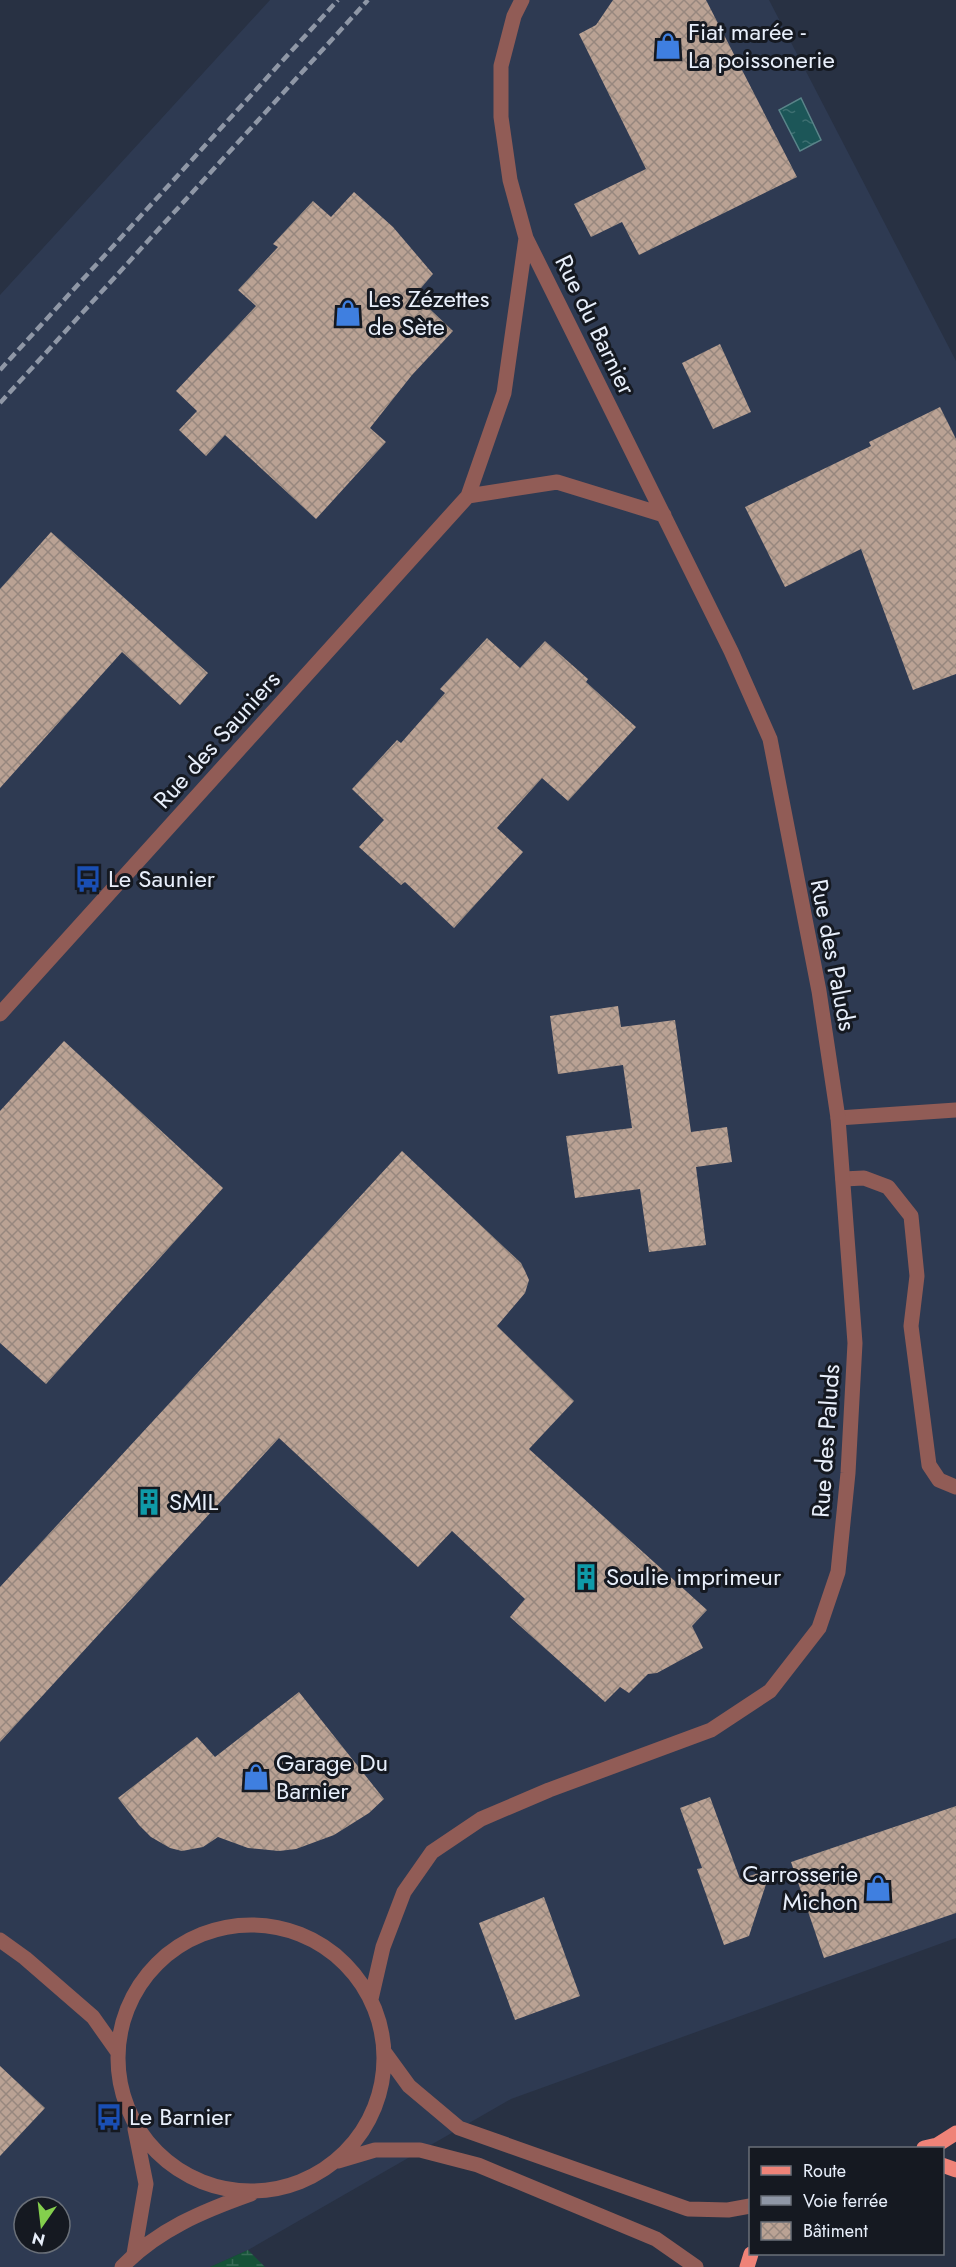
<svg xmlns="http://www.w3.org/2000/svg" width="956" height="2267" viewBox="0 0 956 2267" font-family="Jost,sans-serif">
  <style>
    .built { fill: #2e3a52; fill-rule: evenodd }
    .wetland { fill: url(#wetland-marsh) }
    .water { fill: url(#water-ripples); stroke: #598489; stroke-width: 1.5 }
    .building { fill: url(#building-cross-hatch) }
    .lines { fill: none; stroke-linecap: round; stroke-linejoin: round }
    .service { stroke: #915c56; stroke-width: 15 }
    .minor { stroke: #915c56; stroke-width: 15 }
    .primary { stroke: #ef8378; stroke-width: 15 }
    .rail { stroke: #8f97a6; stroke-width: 4.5; stroke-dasharray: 9 4.5; stroke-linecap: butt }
    .labels { text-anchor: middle; stroke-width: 6; stroke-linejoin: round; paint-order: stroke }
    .poi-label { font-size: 24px; fill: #e8effb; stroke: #151921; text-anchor: start }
    .street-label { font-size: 24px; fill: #e8effb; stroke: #151921 }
  </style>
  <defs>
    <pattern id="wetland-marsh" width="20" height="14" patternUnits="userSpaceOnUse" patternTransform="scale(1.5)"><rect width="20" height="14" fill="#155237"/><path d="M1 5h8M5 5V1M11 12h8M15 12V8" fill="none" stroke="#376b55"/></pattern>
    <pattern id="water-ripples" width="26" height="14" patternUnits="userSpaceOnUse" patternTransform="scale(1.5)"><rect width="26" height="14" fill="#1c5658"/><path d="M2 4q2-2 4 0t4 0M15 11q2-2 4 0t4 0" fill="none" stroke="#3d6f71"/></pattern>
    <pattern id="building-cross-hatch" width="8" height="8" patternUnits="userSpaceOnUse" patternTransform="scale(1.5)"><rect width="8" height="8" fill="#baa294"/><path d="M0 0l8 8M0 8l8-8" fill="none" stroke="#97877e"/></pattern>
  </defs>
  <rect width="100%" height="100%" fill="#283143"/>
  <!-- built -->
  <path class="built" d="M 270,0 L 769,0 L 956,361 L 956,1938 L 511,2099 L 248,2250 L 210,2267 L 0,2267 L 0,295 ZM 24,2207 L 60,2207 L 60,2243 L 24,2243 Z"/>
  <!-- wetland -->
  <path class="wetland" d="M 248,2250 L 265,2267 L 210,2267 Z"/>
  <!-- water -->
  <path class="water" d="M 801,98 L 821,140 L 800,151 L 779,110 Z"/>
  <!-- building -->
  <path class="building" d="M 613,0 L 706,0 L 797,177 L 639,255 L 622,222 L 591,237 L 574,204 L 646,169 L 579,34 L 596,25 Z
    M 354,192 L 393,227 L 433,274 L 415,295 L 453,331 L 412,375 L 370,428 L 386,442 L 316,519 L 225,435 L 206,456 L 179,430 L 197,411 L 176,391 L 256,306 L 238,290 L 278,247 L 273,244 L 313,201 L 331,217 Z
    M 720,344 L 751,412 L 713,429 L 682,363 Z
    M 940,407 L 956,439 L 956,674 L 913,690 L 861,549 L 785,587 L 745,507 L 871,446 L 869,442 Z
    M 51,532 L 208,673 L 180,705 L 122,652 L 0,788 L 0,589 Z
    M 487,638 L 520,668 L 545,641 L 588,679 L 586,682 L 636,727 L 568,801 L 542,778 L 497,828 L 523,852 L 454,928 L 405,882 L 401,885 L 359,847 L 384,820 L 352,789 L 397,740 L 401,743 L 445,693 L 440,689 Z
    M 618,1006 L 621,1027 L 675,1020 L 691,1132 L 727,1127 L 732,1162 L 696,1167 L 706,1245 L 649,1252 L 640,1189 L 575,1198 L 566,1136 L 632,1128 L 623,1065 L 558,1074 L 550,1016 Z
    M 64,1041 L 223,1188 L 46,1384 L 0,1343 L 0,1111 Z
    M 402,1151 L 521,1263 L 525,1271 L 529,1280 L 525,1293 L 497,1326 L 574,1401 L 529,1449 L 707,1610 L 692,1626 L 703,1648 L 657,1673 L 648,1674 L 629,1693 L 620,1687 L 605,1702 L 510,1617 L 525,1599 L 452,1531 L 418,1567 L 279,1438 L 0,1742 L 0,1587 Z
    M 299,1692 L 384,1799 L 369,1813 L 334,1835 L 296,1849 L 279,1851 L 248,1848 L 218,1837 L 203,1847 L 182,1851 L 170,1848 L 151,1837 L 139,1825 L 118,1798 L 197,1737 L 215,1757 Z
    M 710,1797 L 740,1879 L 771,1869 L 749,1936 L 724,1945 L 697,1869 L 702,1868 L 680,1808 Z
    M 956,1806 L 956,1913 L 824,1958 L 791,1862 Z
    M 544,1897 L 580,1996 L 515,2020 L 479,1923 Z
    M 0,2066 L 45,2108 L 0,2156 Z"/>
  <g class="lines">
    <!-- service -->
    <path class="service" d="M 838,1118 L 956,1110
      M 843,1179 L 864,1178 L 888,1187 L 911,1216 L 917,1276 L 911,1326 L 929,1465 L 939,1480 L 956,1487"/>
    <!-- minor -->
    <path class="minor" d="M 468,496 L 557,482 L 664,515
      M 0,1014 L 468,496 L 504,393 L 526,238
      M118 2058a133 133 0 1 1 266 0a133 133 0 1 1-266 0Z
      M 0,1940 L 25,1958 L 93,2017 L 117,2051
      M 371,1999 L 383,1947 L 404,1892 L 432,1852 L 481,1819 L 549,1790 L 711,1730 L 770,1691 L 819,1628 L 838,1572 L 848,1473 L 855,1343 L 838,1118 L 819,991 L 770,739 L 731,651 L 526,238 L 510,180 L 501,117 L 501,66 L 514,16 L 522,0
      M 385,2053 L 409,2086 L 459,2128 L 688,2209 L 728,2210 L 750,2206
      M 338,2161 L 375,2150 L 420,2150 L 478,2165 L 656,2239 L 696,2267
      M 134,2254 L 146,2184 L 135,2129
      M 122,2267 C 157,2230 203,2211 251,2194"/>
    <!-- primary -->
    <path class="primary" d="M 924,2148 L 937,2145 L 956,2133
      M 942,2165 L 956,2170
      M 747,2267 L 751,2254"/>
    <!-- rail -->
    <path class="rail" d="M 0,370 L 338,0
      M 0,403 L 368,0"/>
  </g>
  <!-- icons -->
  <defs>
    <symbol id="shop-bare" viewBox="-9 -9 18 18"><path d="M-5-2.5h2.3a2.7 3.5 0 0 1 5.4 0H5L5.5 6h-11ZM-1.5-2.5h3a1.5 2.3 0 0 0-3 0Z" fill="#3f7fe0" stroke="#151921" stroke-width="2.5" paint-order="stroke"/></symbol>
    <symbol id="bus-bare" viewBox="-9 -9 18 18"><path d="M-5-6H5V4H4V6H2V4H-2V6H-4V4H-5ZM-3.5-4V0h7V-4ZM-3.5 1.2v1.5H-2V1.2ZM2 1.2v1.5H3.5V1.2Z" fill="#1a4fb4" stroke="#151921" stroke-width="2.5" paint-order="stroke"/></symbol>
    <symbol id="building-bare" viewBox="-9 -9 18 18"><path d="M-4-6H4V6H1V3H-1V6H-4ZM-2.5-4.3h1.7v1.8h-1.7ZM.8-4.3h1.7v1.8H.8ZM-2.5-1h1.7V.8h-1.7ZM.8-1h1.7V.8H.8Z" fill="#0f9aa8" stroke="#151921" stroke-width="2.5" paint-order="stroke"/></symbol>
  </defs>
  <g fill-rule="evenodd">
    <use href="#shop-bare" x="649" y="27" width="38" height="38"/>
    <use href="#shop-bare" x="329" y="294" width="38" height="38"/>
    <use href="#bus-bare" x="69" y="860" width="38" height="38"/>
    <use href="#building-bare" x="130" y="1483" width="38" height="38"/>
    <use href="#building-bare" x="567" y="1558" width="38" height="38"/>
    <use href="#shop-bare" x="237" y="1758" width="38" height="38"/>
    <use href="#shop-bare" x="859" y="1869" width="38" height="38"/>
    <use href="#bus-bare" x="90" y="2098" width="38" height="38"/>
  </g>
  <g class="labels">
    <!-- poi labels -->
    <g class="poi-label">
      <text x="688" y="40">Fiat marée -<tspan x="688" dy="28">La poissonerie</tspan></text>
      <text x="368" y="307">Les Zézettes<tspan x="368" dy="28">de Sète</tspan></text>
      <text x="108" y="887">Le Saunier</text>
      <text x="169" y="1510">SMIL</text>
      <text x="606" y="1585">Soulie imprimeur</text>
      <text x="276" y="1771">Garage Du<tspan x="276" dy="28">Barnier</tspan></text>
      <text x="858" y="1882" text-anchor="end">Carrosserie<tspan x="858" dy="28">Michon</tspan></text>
      <text x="129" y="2125">Le Barnier</text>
    </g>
    <!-- street labels -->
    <g class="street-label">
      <text transform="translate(595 325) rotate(64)" y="8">Rue du Barnier</text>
      <text transform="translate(217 740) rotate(-48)" y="8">Rue des Sauniers</text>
      <text transform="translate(833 955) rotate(79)" y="8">Rue des Paluds</text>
      <text transform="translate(826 1441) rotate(-86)" y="8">Rue des Paluds</text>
    </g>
  </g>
  <!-- legend -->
  <rect x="749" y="2147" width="195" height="108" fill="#151921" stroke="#696f78" stroke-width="1.5"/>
  <rect x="761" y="2166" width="30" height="9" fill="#ef8378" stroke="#696f78" stroke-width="1.5"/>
  <text x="803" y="2177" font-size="18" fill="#e8effb">Route</text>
  <rect x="761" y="2196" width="30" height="9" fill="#8f97a6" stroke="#696f78" stroke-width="1.5"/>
  <text x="803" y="2207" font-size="18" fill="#e8effb">Voie ferrée</text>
  <rect x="761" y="2222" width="30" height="18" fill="url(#building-cross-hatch)" stroke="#696f78" stroke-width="1.5"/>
  <text x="803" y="2237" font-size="18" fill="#e8effb">Bâtiment</text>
  <!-- north arrow -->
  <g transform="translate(42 2225) rotate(194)"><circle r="28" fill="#151921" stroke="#696f78" stroke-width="1.5"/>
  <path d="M0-4.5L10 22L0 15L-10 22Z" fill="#84cf4d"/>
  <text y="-9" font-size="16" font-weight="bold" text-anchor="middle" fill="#e8effb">N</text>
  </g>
</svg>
